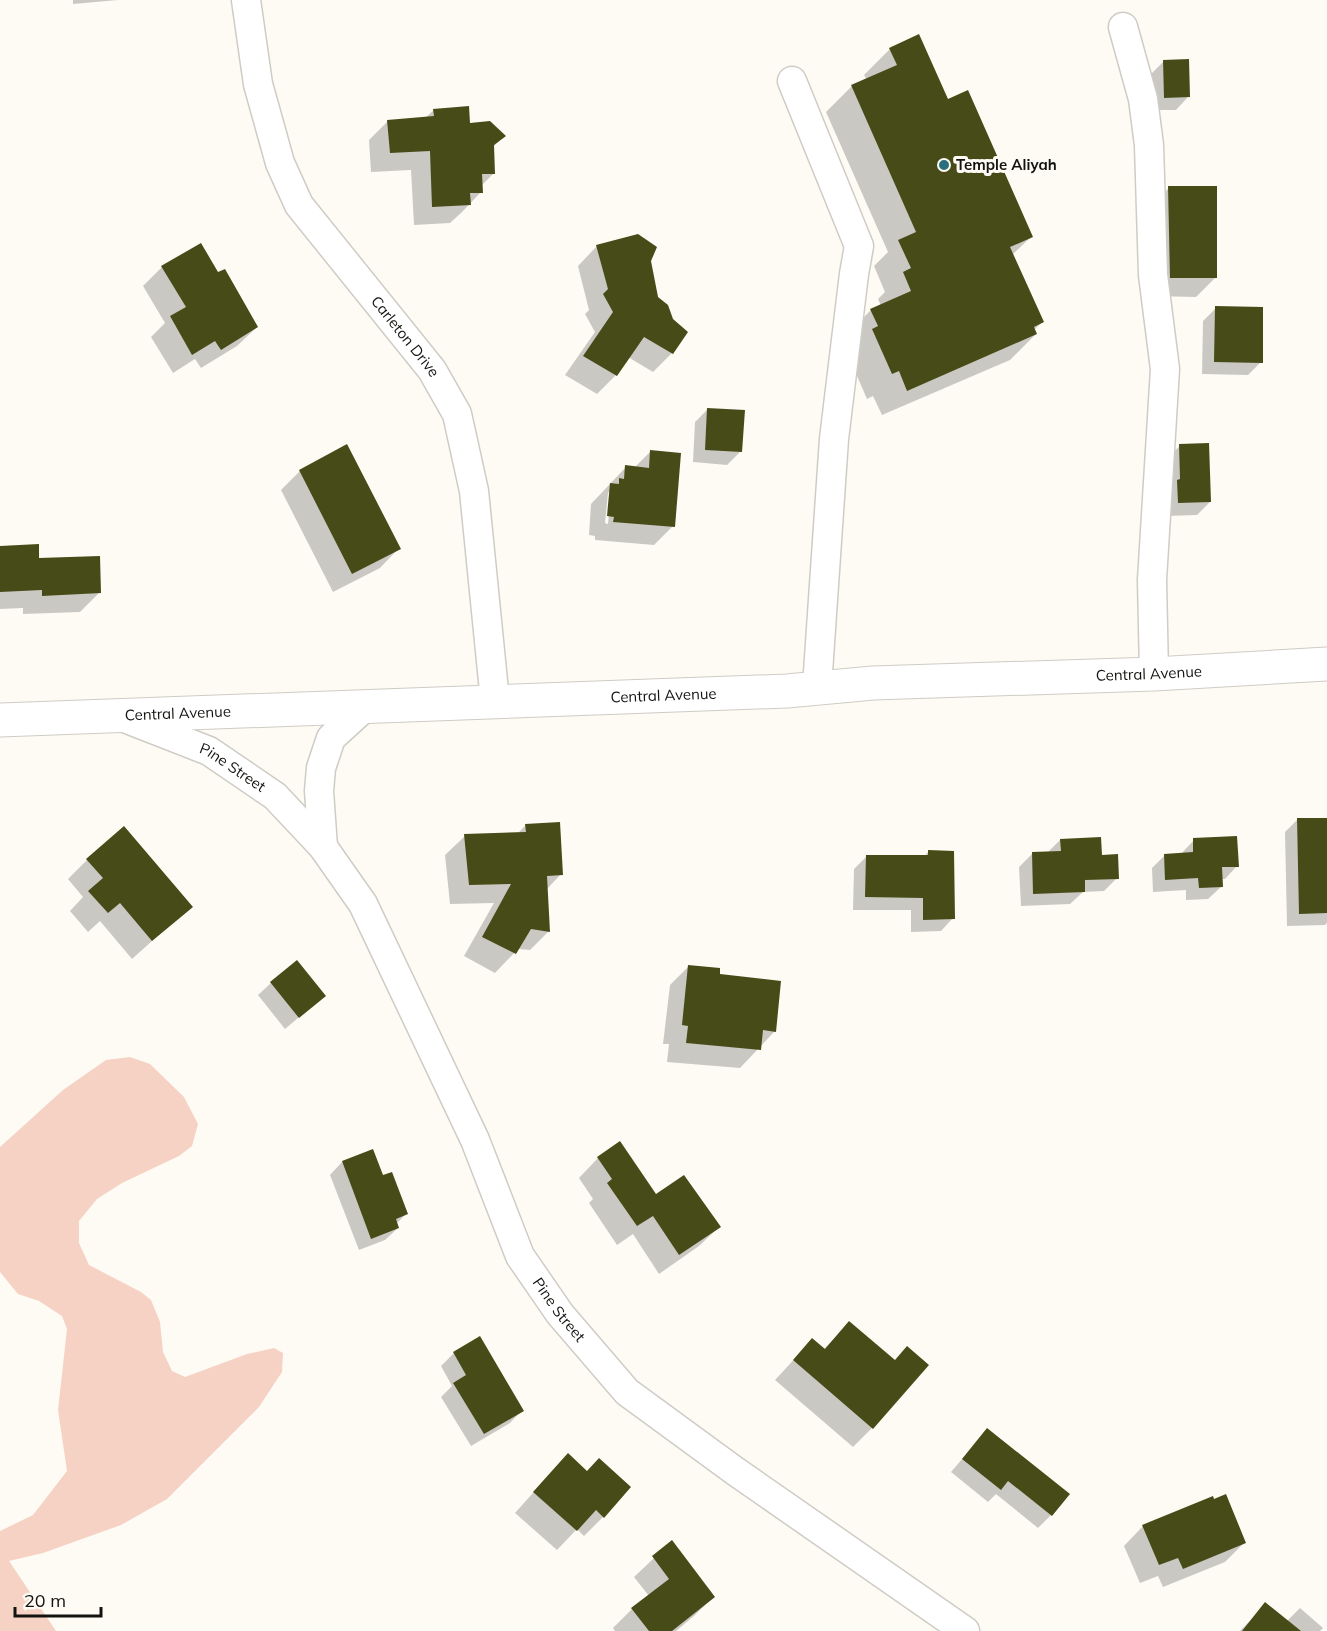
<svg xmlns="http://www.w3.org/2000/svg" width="1327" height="1631" viewBox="0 0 1327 1631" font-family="Mulish,sans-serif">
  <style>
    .green { fill: #f6d2c4 }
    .shadow { fill: #0003; fill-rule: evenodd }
    .building { fill: #474b18 }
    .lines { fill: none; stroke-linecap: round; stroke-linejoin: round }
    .minor-casing { stroke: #cfccc6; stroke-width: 31 }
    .major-casing { stroke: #cfccc6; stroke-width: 35 }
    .minor { stroke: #fff; stroke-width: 28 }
    .major { stroke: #fff; stroke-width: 33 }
    .poi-dot { fill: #28707b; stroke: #fdfbf4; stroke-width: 2 }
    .labels { text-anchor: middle; stroke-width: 6; stroke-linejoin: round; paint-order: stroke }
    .poi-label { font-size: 15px; font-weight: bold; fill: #131310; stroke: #fdfbf4; text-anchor: start }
    .street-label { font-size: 15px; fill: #131310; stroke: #fdfbf4 }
  </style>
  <rect width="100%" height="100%" fill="#fdfbf4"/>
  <!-- green -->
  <path class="green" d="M 130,1057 L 150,1064 L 184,1097 L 198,1124 L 192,1146 L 179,1156 L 122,1183 L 97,1199 L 79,1221 L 79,1243 L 89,1265 L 141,1292 L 151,1300 L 160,1322 L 163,1352 L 172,1371 L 185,1377 L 247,1354 L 274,1348 L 283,1353 L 282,1372 L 259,1407 L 167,1499 L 121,1525 L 43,1553 L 9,1561 L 56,1631 L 0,1631 L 0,1531 L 33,1515 L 67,1471 L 58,1410 L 67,1329 L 62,1316 L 39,1301 L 18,1294 L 0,1272 L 0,1147 L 63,1090 L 106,1060 Z"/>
  <!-- shadow -->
  <path class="shadow" d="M 73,0 L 118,0 L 73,4 Z
    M 919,36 L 948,101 L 1031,237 L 1012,255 L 1042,322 L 1034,330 L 1036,334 L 1010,360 L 882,415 L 873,396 L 867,399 L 848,355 L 846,335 L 871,310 L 881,306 L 878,299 L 885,292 L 874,266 L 888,252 L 826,112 L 851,87 L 867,80 L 864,75 L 890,49 Z
    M 1164,61 L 1188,97 L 1176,110 L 1152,110 L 1151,74 Z
    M 434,110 L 504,136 L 493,147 L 494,173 L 481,186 L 481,192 L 462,212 L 450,223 L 414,225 L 411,170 L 371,172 L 369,140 L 388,121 L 425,118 Z
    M 1169,188 L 1216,277 L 1196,297 L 1151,296 L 1149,207 Z
    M 597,246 L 649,261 L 672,353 L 653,372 L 628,357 L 616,375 L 597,394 L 565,375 L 595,332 L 585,314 L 589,310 L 578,266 Z
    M 162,267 L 218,274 L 257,327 L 237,346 L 201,368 L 195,359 L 173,373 L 151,337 L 165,323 L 143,286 Z
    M 1216,308 L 1261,362 L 1248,375 L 1202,374 L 1203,321 Z
    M 708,409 L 740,452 L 727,465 L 693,462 L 695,422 Z
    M 1180,446 L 1210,502 L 1197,515 L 1165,516 L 1167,458 Z
    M 650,452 L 673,526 L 654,545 L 595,540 L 595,536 L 589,535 L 591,504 L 626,467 L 634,468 ZM 611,490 L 608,524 L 605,523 L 608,493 Z
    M 300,471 L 399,548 L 380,568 L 333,592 L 281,490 Z
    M 0,547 L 38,560 L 100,592 L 80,612 L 23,614 L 23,608 L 0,609 Z
    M 1298,819 L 1327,819 L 1327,923 L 1325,925 L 1287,926 L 1285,832 Z
    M 526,825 L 561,874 L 547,889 L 549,931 L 530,950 L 518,949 L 495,973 L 464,956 L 494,903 L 450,904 L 445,855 L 465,836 L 518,833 Z
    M 1060,840 L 1101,856 L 1117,878 L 1104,891 L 1083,892 L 1070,904 L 1021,906 L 1019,867 L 1032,854 L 1047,853 Z
    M 1194,840 L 1237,866 L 1225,879 L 1221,879 L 1221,887 L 1208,899 L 1186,900 L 1186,890 L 1153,892 L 1152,868 L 1165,855 L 1181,854 Z
    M 928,852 L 953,918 L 941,931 L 911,932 L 911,910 L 853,910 L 854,869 L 867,856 L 924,857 Z
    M 87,860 L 190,907 L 132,959 L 100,921 L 88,932 L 70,911 L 83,897 L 68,879 Z
    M 689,966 L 718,976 L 775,1031 L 740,1068 L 667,1062 L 669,1044 L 663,1044 L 670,985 Z
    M 271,983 L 324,996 L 285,1029 L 258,995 Z
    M 619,1143 L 656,1196 L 719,1227 L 699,1246 L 659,1274 L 633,1234 L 617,1245 L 589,1203 L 593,1199 L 579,1178 L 598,1158 Z
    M 342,1162 L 383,1177 L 406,1214 L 396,1224 L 398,1228 L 385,1240 L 359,1250 L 330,1175 Z
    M 849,1323 L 872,1428 L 853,1447 L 775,1380 L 812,1340 L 823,1350 Z
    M 454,1353 L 522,1410 L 510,1423 L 471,1446 L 441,1397 L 452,1386 L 441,1366 Z
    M 987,1430 L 1051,1515 L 1038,1528 L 996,1494 L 988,1502 L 951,1472 Z
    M 587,1472 L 603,1517 L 584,1536 L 577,1529 L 557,1550 L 515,1513 L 549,1475 Z
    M 1143,1526 L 1244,1543 L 1225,1562 L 1163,1587 L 1158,1576 L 1140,1583 L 1124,1546 Z
    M 671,1542 L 713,1597 L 694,1616 L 676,1631 L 615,1631 L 613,1628 L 632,1609 L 649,1596 L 634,1577 Z
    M 1266,1604 L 1287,1621 L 1300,1608 L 1323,1628 L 1320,1631 L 1240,1631 Z"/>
  <!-- building -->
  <path class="building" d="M 919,34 L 948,99 L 968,90 L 1033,237 L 1010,247 L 1044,322 L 1034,327 L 1037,334 L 907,391 L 899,371 L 892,374 L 872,329 L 878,326 L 870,309 L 911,291 L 903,272 L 911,268 L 898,240 L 916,232 L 851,85 L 897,65 L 889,48 Z
    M 1189,59 L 1190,97 L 1164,98 L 1163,60 Z
    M 469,106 L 470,123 L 490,121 L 506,136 L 494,145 L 495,174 L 482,174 L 483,193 L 470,193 L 471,205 L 432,207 L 430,151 L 390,153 L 387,120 L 434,116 L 433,109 Z
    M 1168,186 L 1217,186 L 1217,278 L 1170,278 Z
    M 638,234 L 657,247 L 651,261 L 658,297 L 668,305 L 673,319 L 688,332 L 673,354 L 644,337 L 617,376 L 583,356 L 613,312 L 603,294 L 608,289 L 596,245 Z
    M 201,243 L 218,272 L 225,269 L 258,327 L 221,350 L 215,341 L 192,355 L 170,316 L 186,307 L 161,266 Z
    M 1215,306 L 1263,307 L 1263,363 L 1214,362 Z
    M 707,408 L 745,410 L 742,452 L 705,450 Z
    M 1209,443 L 1211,502 L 1178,503 L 1177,480 L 1180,479 L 1179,444 Z
    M 347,444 L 401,549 L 352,574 L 299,470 Z
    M 650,450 L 681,453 L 675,527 L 613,522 L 614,517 L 607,516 L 610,483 L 619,484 L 619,478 L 624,479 L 625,465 L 649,468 Z
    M 39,544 L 39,558 L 100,556 L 101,593 L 42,596 L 42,590 L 0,592 L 0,546 Z
    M 1297,818 L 1327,818 L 1327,913 L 1299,914 Z
    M 560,822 L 563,875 L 547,876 L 550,932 L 531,929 L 516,954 L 482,937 L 511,884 L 469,885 L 464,834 L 526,832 L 525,824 Z
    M 124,826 L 193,907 L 152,941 L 120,903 L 108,913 L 88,891 L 103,878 L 86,859 Z
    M 1237,836 L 1239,867 L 1222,867 L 1223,887 L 1199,888 L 1198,878 L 1165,880 L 1164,854 L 1193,852 L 1193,838 Z
    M 1101,837 L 1102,855 L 1118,854 L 1119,879 L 1085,880 L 1085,892 L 1033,894 L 1032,852 L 1061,851 L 1060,839 Z
    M 928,850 L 954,851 L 955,919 L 923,920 L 923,898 L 865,897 L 866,855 L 928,855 Z
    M 297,960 L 326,996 L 299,1018 L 270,982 Z
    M 688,965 L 720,968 L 720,974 L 781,981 L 776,1032 L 763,1030 L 761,1050 L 686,1043 L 688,1026 L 682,1025 Z
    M 620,1141 L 656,1194 L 684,1175 L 721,1227 L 679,1255 L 653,1216 L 637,1226 L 607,1183 L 612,1179 L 597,1157 Z
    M 373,1149 L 383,1175 L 392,1172 L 408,1214 L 396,1219 L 399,1228 L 371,1239 L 342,1161 Z
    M 849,1321 L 895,1360 L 907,1346 L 929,1365 L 873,1429 L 793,1360 L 812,1338 L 825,1349 Z
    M 480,1336 L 524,1411 L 484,1434 L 453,1383 L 466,1375 L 453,1352 Z
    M 987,1428 L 1070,1494 L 1052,1516 L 1008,1481 L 1001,1490 L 962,1459 Z
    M 568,1453 L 587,1471 L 599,1458 L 631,1487 L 604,1518 L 596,1510 L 577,1531 L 533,1492 Z
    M 1226,1494 L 1246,1543 L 1183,1569 L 1178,1558 L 1159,1565 L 1142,1525 L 1213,1496 L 1214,1499 Z
    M 672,1540 L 715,1597 L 672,1631 L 649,1631 L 631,1608 L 669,1579 L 652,1556 Z
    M 1265,1602 L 1301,1631 L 1242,1631 Z"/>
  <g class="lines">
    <defs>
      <g id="minor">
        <path id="s1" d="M 246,0 L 258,84 L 280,163 L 299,205 L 432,370 L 457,414 L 474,491 L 495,701"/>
        <path d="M 1123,27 L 1143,99 L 1149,145 L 1153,275 L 1165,369 L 1152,580 L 1154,674"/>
        <path d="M 792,81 L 859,246 L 854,274 L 834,439 L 817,687"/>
        <path id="s2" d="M 122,717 L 209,751 L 275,796 L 323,847 L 363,904 L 475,1140 L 520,1256 L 560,1314 L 627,1392 L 735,1471 L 965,1631"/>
        <path d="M 323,847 L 319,791 L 321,768 L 331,738 L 366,706"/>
      </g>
      <g id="major">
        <path id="s3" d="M 0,720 L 787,691 L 873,683 L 1154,674 L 1327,664"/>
      </g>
    </defs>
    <!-- minor casing -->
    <use href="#minor" class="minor-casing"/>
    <!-- major casing -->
    <use href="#major" class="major-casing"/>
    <!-- minor -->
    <use href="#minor" class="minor"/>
    <!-- major -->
    <use href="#major" class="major"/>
  </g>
  <!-- markers -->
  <circle class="poi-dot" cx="944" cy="165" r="6"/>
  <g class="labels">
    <!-- poi labels -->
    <g class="poi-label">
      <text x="956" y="170">Temple Aliyah</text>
    </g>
    <!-- street labels -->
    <g class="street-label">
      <text dy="5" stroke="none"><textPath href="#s1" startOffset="382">Carleton Drive</textPath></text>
      <text dy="5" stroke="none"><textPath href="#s3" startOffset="1150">Central Avenue</textPath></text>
      <text dy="5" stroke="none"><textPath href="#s3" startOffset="664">Central Avenue</textPath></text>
      <text dy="5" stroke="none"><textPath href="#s3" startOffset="178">Central Avenue</textPath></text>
      <text dy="5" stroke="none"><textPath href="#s2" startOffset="122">Pine Street</textPath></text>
      <text dy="5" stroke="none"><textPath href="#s2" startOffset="765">Pine Street</textPath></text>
    </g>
  </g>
  <!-- scale -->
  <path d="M15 1607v9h86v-9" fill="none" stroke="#131310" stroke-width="3"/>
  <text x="24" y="1607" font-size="18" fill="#131310" stroke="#fdfbf4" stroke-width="4.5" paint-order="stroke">20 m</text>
</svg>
